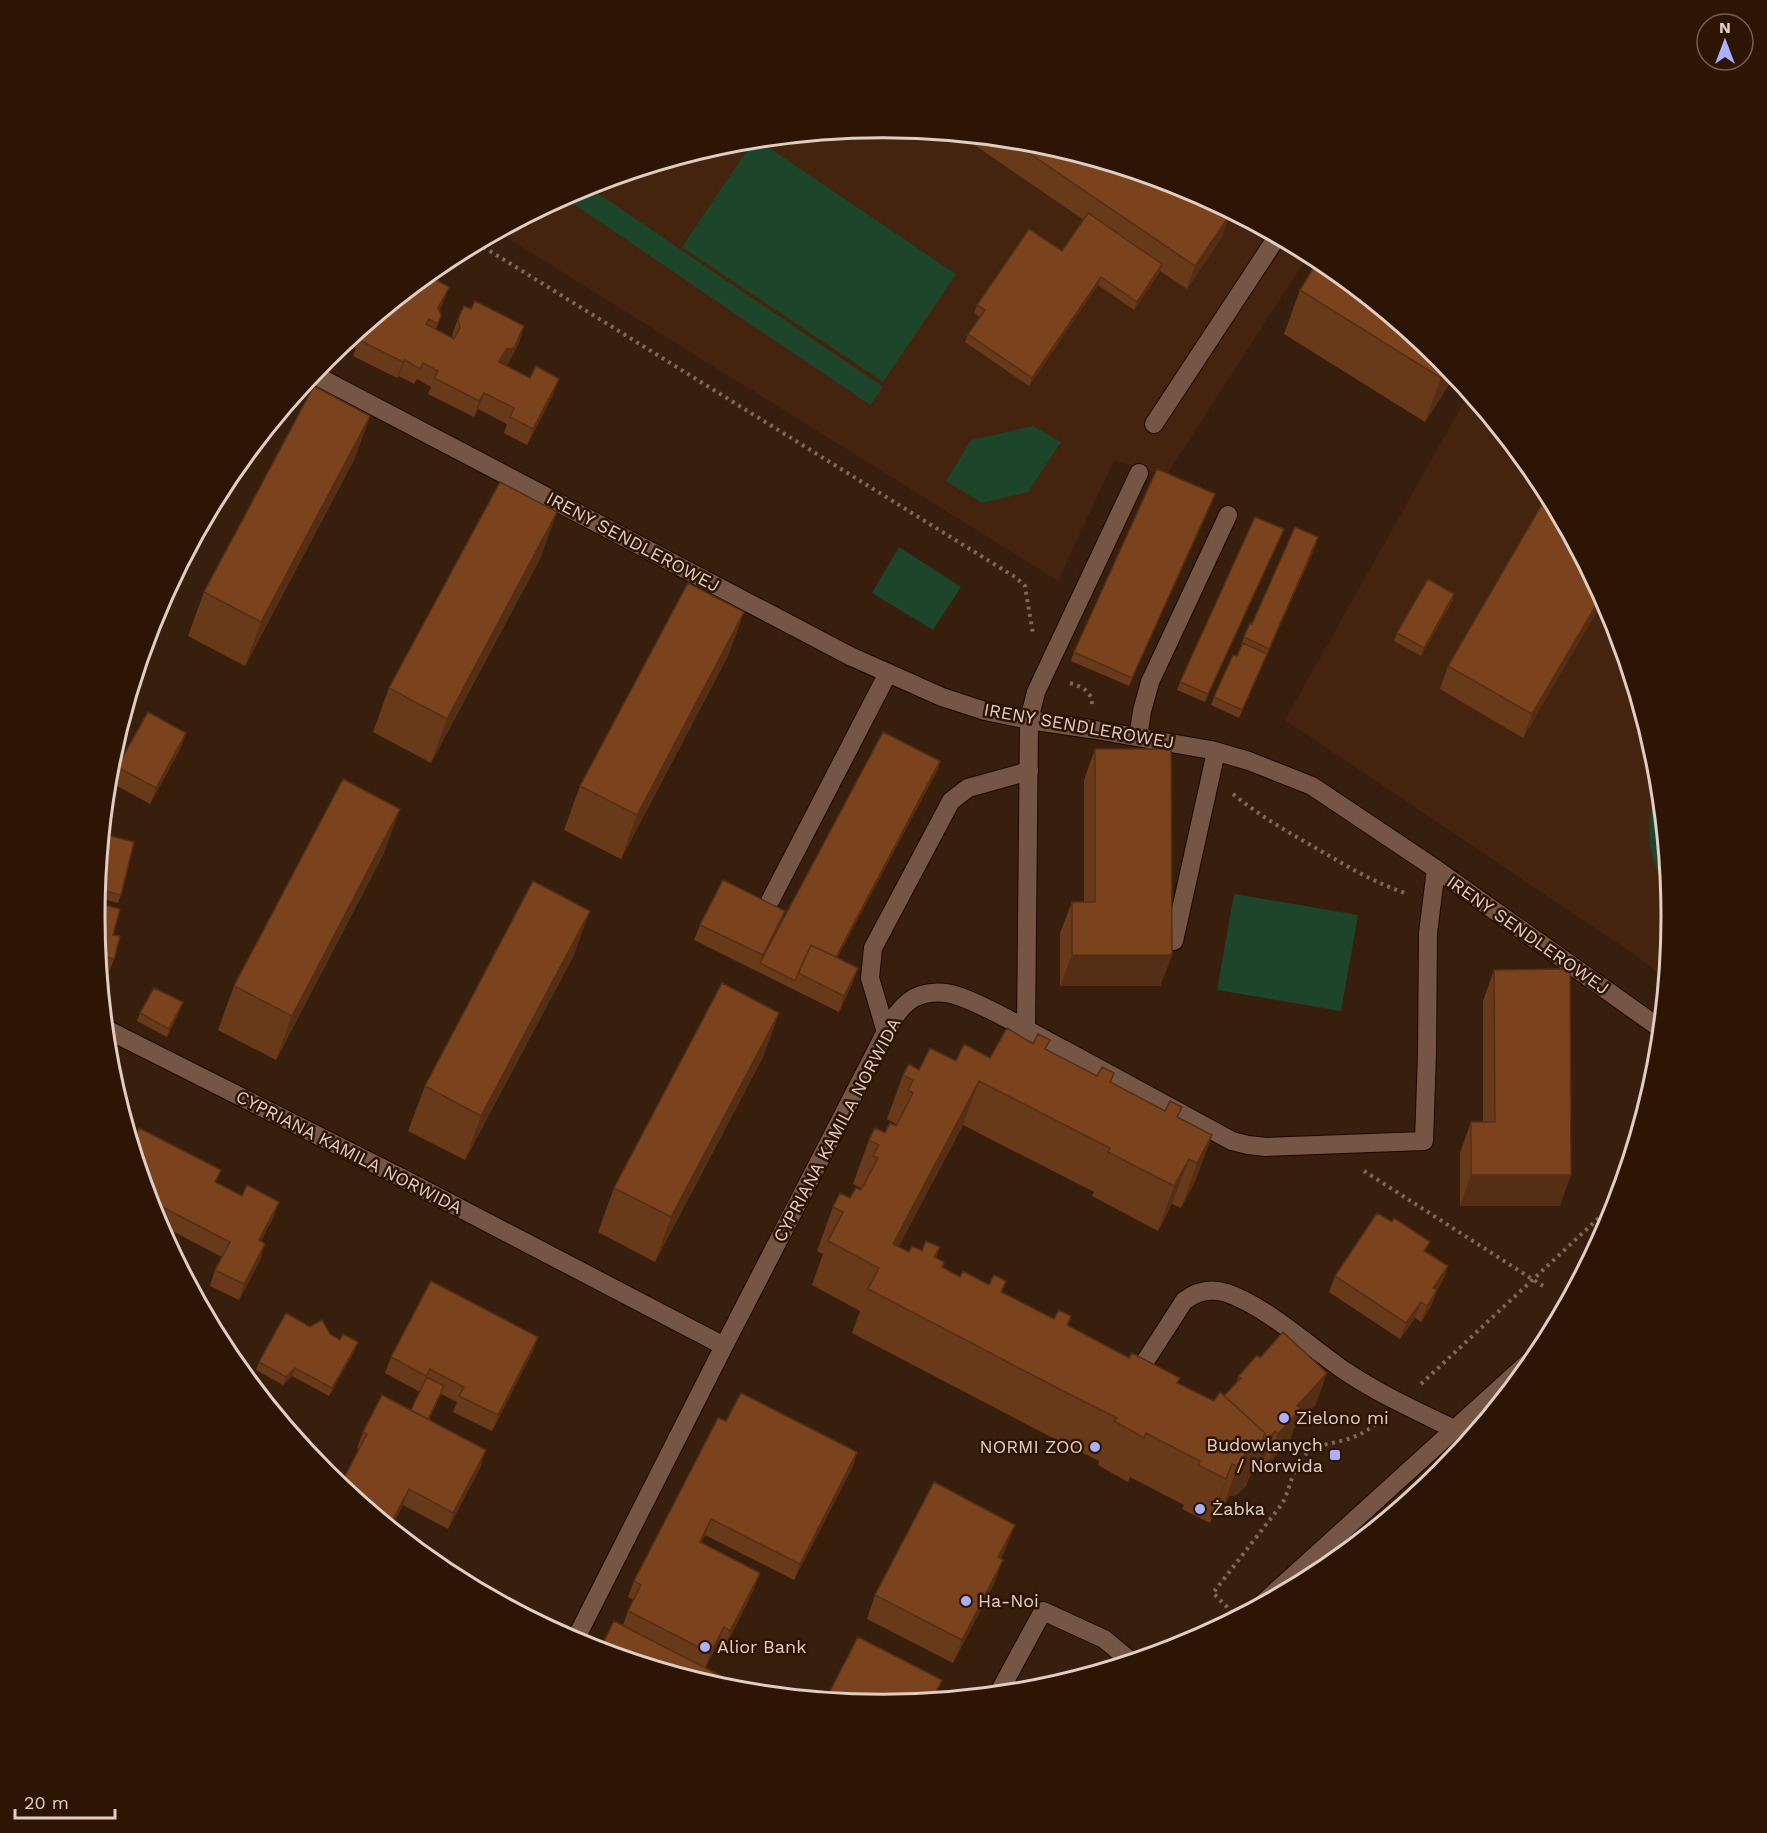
<svg xmlns="http://www.w3.org/2000/svg" width="1767" height="1833" viewBox="0 0 1767 1833" font-family="'Work Sans',sans-serif">
  <style>
    .built { fill: #44240e }
    .green { fill: #1d452a }
    .lines { fill: none; stroke-linecap: round; stroke-linejoin: round }
    .service-casing { stroke: #1f0700; stroke-width: 20 }
    .minor-casing { stroke: #1f0700; stroke-width: 20 }
    .tertiary-casing { stroke: #1f0700; stroke-width: 20 }
    .path { stroke: #7d6759; stroke-width: 4; stroke-dasharray: 3 4.5; stroke-linecap: butt }
    .service { stroke: #755644; stroke-width: 18 }
    .minor { stroke: #755644; stroke-width: 18 }
    .tertiary { stroke: #755644; stroke-width: 18 }
    .wall { fill: #693a1a }
    .shaded-wall { fill: #552f15 }
    .building { fill: #7a431e; stroke: #552f15; stroke-width: 1.5 }
    .poi-dot { fill: #acaffb; stroke: #2e1404; stroke-width: 2 }
    .labels { text-anchor: middle; stroke-width: 5; stroke-linejoin: round; paint-order: stroke }
    .street-label { font-size: 18px; fill: #e0cec4; stroke: #2e1404 }
    .poi-label { font-size: 18px; fill: #e0cec4; stroke: #2e1404; text-anchor: start }
    .rim { fill: none; stroke: #e0cec4; stroke-width: 3 }
  </style>
  <rect width="100%" height="100%" fill="#381e0d"/>
  <!-- built -->
  <path class="built" d="M 884,128 L 1038,143 L 1186,188 L 1309,254 L 1166,476 L 1114,460 L 1058,581 L 498,232 L 582,187 L 730,143 Z
    M 1469,393 L 1540,478 L 1613,615 L 1657,763 L 1672,917 L 1666,979 L 1638,957 L 1285,720 Z"/>
  <!-- green -->
  <path class="green" d="M 754,140 L 757,140 L 956,274 L 883,382 L 682,247 Z
    M 587,186 L 883,387 L 870,405 L 572,203 L 583,187 Z
    M 1033,426 L 1061,442 L 1028,492 L 982,503 L 946,481 L 971,440 Z
    M 899,547 L 961,587 L 933,630 L 872,593 Z
    M 1659,782 L 1670,895 C 1646,856 1643,825 1659,782 Z
    M 1234,894 L 1358,915 L 1341,1011 L 1217,990 Z"/>
  <g class="lines">
    <defs>
      <path id="service" d="M 1154,424 L 1277,237
        M 1029,720 L 1036,692 L 1139,473
        M 1138,737 L 1142,711 L 1150,682 L 1228,515
        M 770,901 L 888,673
        M 1174,941 L 1216,752
        M 886,1032 L 870,978 L 873,948 L 951,801 L 968,788 L 1029,771
        M 1139,1371 L 1184,1301 C 1197,1291 1211,1288 1227,1293 C 1267,1307 1310,1347 1345,1371 C 1379,1394 1417,1411 1454,1429
        M 998,1694 L 1043,1611 L 1104,1639 L 1132,1662"/>
      <path id="minor" d="M 313,374 L 850,656 L 942,697 L 985,711 L 1029,720 L 1090,729 L 1211,750 L 1249,761 L 1312,786 L 1436,869 L 1661,1029
        M 106,1029 L 404,1179 L 724,1346
        M 1026,1029 L 1029,720
        M 574,1642 L 724,1346 L 878,1047 C 888,1028 899,1002 921,995 C 934,991 948,992 961,997 C 996,1010 1030,1032 1063,1049 C 1119,1080 1176,1110 1232,1141 L 1248,1145 L 1266,1147 L 1424,1141 L 1427,1053 L 1428,933 L 1436,869"/>
      <path id="tertiary" d="M 1262,1604 L 1543,1349"/>
    </defs>
    <!-- service casing -->
    <use href="#service" class="service-casing"/>
    <!-- minor casing -->
    <use href="#minor" class="minor-casing"/>
    <!-- tertiary casing -->
    <use href="#tertiary" class="tertiary-casing"/>
    <!-- path -->
    <path class="path" d="M 477,243 L 1015,577 L 1025,586 L 1033,634
      M 1070,683 C 1082,687 1091,690 1092,704
      M 1233,794 C 1262,818 1295,836 1328,855 C 1353,870 1380,885 1408,894
      M 1364,1171 L 1543,1286
      M 1421,1384 L 1618,1200
      M 1238,1618 L 1213,1593 L 1282,1504 C 1289,1491 1291,1477 1298,1464 C 1309,1443 1332,1445 1351,1438 C 1362,1434 1371,1428 1380,1421"/>
    <!-- service -->
    <use href="#service" class="service"/>
    <!-- minor -->
    <use href="#minor" class="minor"/>
    <!-- tertiary -->
    <use href="#tertiary" class="tertiary"/>
  </g>
  <!-- wall -->
  <path class="wall" d="M 960,135 L 1038,143 L 1222,237 L 1187,289 L 1160,271 L 1134,310 L 1098,285 L 1029,386 L 965,342 L 968,334 L 980,317 L 974,313 L 977,305 L 1062,251 L 1084,220 Z
    M 427,275 L 443,303 L 439,311 L 438,324 L 436,329 L 453,338 L 452,335 L 458,319 L 471,309 L 524,326 L 519,342 L 508,364 L 504,365 L 553,395 L 527,445 L 504,433 L 507,424 L 478,409 L 474,417 L 428,394 L 431,387 L 417,379 L 414,384 L 399,376 L 397,378 L 353,356 L 356,348 L 345,342 Z
    M 1300,290 L 1455,375 L 1425,422 L 1284,334 Z
    M 370,416 L 354,460 L 245,666 L 188,636 L 204,592 Z
    M 1215,494 L 1129,686 L 1071,661 L 1074,652 Z
    M 1284,529 L 1205,702 L 1177,690 L 1180,682 Z
    M 1316,545 L 1239,718 L 1211,705 L 1214,697 L 1237,656 L 1242,646 L 1241,645 L 1244,637 L 1252,624 Z
    M 541,557 L 431,763 L 373,732 L 389,688 Z
    M 1454,594 L 1452,602 L 1421,656 L 1394,641 L 1397,633 Z
    M 1604,599 L 1523,738 L 1440,689 L 1448,666 Z
    M 744,612 L 728,656 L 621,859 L 564,830 L 580,786 Z
    M 186,733 L 180,749 L 150,804 L 112,783 L 117,767 Z
    M 1095,749 L 1172,955 L 1160,986 L 1060,986 L 1060,933 L 1072,902 L 1084,902 L 1084,780 Z
    M 940,761 L 938,769 L 837,958 L 858,968 L 852,984 L 839,1012 L 694,940 L 700,925 L 785,911 L 779,927 Z
    M 103,834 L 121,895 L 118,903 L 96,897 Z
    M 384,853 L 276,1060 L 218,1030 L 234,986 Z
    M 94,916 L 114,959 L 108,975 L 100,973 Z
    M 574,955 L 465,1160 L 408,1131 L 425,1086 Z
    M 1494,970 L 1560,1206 L 1460,1206 L 1460,1153 L 1471,1122 L 1483,1122 L 1483,1001 Z
    M 180,1010 L 167,1037 L 137,1021 L 140,1013 Z
    M 779,1013 L 763,1057 L 655,1262 L 598,1232 L 614,1188 Z
    M 1033,1044 L 1097,1076 L 1114,1073 L 1111,1083 L 1165,1111 L 1182,1107 L 1178,1117 L 1212,1135 L 1196,1179 L 1181,1208 L 1172,1204 L 1158,1231 L 1092,1196 L 1094,1192 L 963,1125 L 898,1247 L 909,1252 L 940,1247 L 936,1258 L 944,1262 L 942,1268 L 960,1277 L 989,1285 L 1006,1281 L 1002,1292 L 1054,1319 L 1071,1316 L 1067,1326 L 1178,1384 L 1214,1401 L 1224,1396 L 1236,1384 L 1238,1377 L 1316,1404 L 1294,1428 L 1290,1440 L 1267,1465 L 1263,1462 L 1249,1477 L 1246,1486 L 1236,1495 L 1229,1496 L 1221,1511 L 1216,1508 L 1210,1523 L 1182,1509 L 1184,1505 L 1130,1477 L 1128,1482 L 1098,1465 L 1099,1461 L 1049,1436 L 852,1333 L 860,1311 L 812,1285 L 823,1254 L 817,1251 L 833,1207 L 850,1198 L 861,1190 L 861,1188 L 853,1184 L 869,1140 L 885,1133 L 895,1125 L 896,1124 L 887,1119 L 903,1075 L 919,1070 L 956,1061 L 990,1058 Z
    M 129,1135 L 242,1196 L 279,1202 L 273,1218 L 261,1241 L 260,1260 L 239,1300 L 210,1286 L 215,1270 L 222,1257 L 157,1223 L 154,1218 Z
    M 1427,1252 L 1448,1266 L 1442,1282 L 1437,1290 L 1431,1306 L 1421,1322 L 1415,1318 L 1400,1339 L 1329,1292 L 1335,1276 Z
    M 310,1327 L 330,1334 L 355,1350 L 329,1396 L 292,1376 L 283,1385 L 256,1370 L 259,1362 Z
    M 538,1337 L 532,1353 L 492,1431 L 453,1412 L 457,1402 L 441,1394 L 429,1420 L 481,1466 L 448,1529 L 403,1505 L 391,1528 L 325,1474 L 343,1480 L 359,1449 L 357,1448 L 363,1432 L 411,1410 L 420,1392 L 385,1373 L 391,1357 Z
    M 726,1421 L 857,1452 L 852,1468 L 794,1580 L 705,1535 L 701,1543 L 754,1589 L 725,1647 L 718,1643 L 705,1668 L 623,1625 L 628,1611 L 634,1600 L 628,1597 L 634,1581 Z
    M 1006,1548 L 1001,1559 L 994,1584 L 953,1663 L 867,1619 L 875,1595 Z"/>
  <!-- shaded-wall -->
  <path class="shaded-wall" d="M 1231,213 L 1222,237 L 1187,289 L 1195,266 Z
    M 1162,264 L 1160,272 L 1134,310 L 1137,302 Z
    M 1101,277 L 1098,285 L 1029,386 L 1032,378 Z
    M 449,287 L 443,303 L 434,321 L 438,308 Z
    M 524,326 L 519,342 L 508,364 L 500,365 L 499,362 L 506,349 Z
    M 405,360 L 399,376 L 397,378 L 403,362 Z
    M 1448,367 L 1455,375 L 1425,422 L 1441,378 Z
    M 559,379 L 553,395 L 527,445 L 533,429 Z
    M 484,393 L 478,409 L 474,417 L 479,401 Z
    M 370,416 L 354,460 L 245,666 L 261,622 Z
    M 1215,494 L 1212,503 L 1129,686 L 1132,678 Z
    M 557,512 L 541,557 L 431,763 L 447,719 Z
    M 1284,529 L 1281,537 L 1205,702 L 1208,694 Z
    M 1318,537 L 1316,545 L 1266,657 L 1269,649 Z
    M 1454,594 L 1452,602 L 1421,656 L 1424,648 Z
    M 1602,595 L 1604,599 L 1523,738 L 1532,714 Z
    M 744,612 L 728,656 L 621,859 L 637,815 Z
    M 1267,654 L 1264,662 L 1239,718 L 1242,710 Z
    M 186,733 L 180,749 L 150,804 L 156,788 Z
    M 940,761 L 938,769 L 829,973 L 832,964 Z
    M 400,809 L 384,853 L 276,1060 L 292,1016 Z
    M 590,911 L 574,955 L 465,1160 L 481,1116 Z
    M 785,911 L 779,927 L 760,963 L 763,955 Z
    M 1072,955 L 1172,955 L 1160,986 L 1060,986 Z
    M 858,968 L 852,984 L 839,1012 L 844,996 Z
    M 183,1002 L 180,1010 L 167,1037 L 169,1029 Z
    M 779,1013 L 763,1057 L 655,1262 L 671,1217 Z
    M 979,1081 L 963,1125 L 877,1288 L 893,1244 Z
    M 1212,1135 L 1196,1179 L 1181,1208 L 1197,1163 Z
    M 1189,1159 L 1172,1204 L 1158,1231 L 1174,1186 Z
    M 1471,1175 L 1571,1175 L 1560,1206 L 1460,1206 Z
    M 279,1202 L 273,1218 L 253,1256 L 259,1240 Z
    M 265,1244 L 260,1260 L 239,1300 L 244,1284 Z
    M 1448,1266 L 1442,1282 L 1427,1304 L 1433,1288 Z
    M 1437,1290 L 1431,1306 L 1421,1322 L 1427,1306 Z
    M 1421,1302 L 1415,1318 L 1400,1339 L 1406,1323 Z
    M 538,1337 L 532,1353 L 492,1431 L 498,1415 Z
    M 358,1342 L 355,1350 L 329,1396 L 332,1388 Z
    M 295,1368 L 292,1376 L 283,1385 L 286,1377 Z
    M 1327,1373 L 1316,1404 L 1294,1428 L 1290,1440 L 1267,1465 L 1278,1434 L 1297,1406 Z
    M 444,1386 L 441,1394 L 421,1435 L 424,1427 Z
    M 1275,1431 L 1263,1462 L 1249,1477 L 1246,1486 L 1236,1495 L 1229,1496 L 1221,1511 L 1238,1466 L 1246,1452 Z
    M 486,1450 L 481,1466 L 448,1529 L 453,1513 Z
    M 857,1452 L 852,1468 L 794,1580 L 800,1564 Z
    M 1232,1464 L 1216,1508 L 1210,1523 L 1226,1479 Z
    M 409,1489 L 403,1505 L 391,1528 L 389,1527 Z
    M 711,1519 L 705,1535 L 694,1558 L 700,1542 Z
    M 1015,1525 L 1006,1548 L 989,1581 L 998,1557 Z
    M 1003,1560 L 994,1584 L 953,1663 L 962,1640 Z
    M 760,1573 L 754,1589 L 725,1647 L 730,1631 Z
    M 724,1627 L 718,1643 L 705,1669 L 710,1653 Z"/>
  <!-- building -->
  <path class="building" d="M 1010,140 L 1038,143 L 1186,188 L 1224,208 L 1231,213 L 1195,266 Z
    M 1088,213 L 1162,264 L 1137,302 L 1101,277 L 1032,378 L 968,334 L 985,310 L 977,305 L 1029,229 L 1062,251 Z
    M 1319,259 L 1442,359 L 1448,367 L 1441,378 L 1300,290 Z
    M 427,275 L 449,287 L 438,308 L 441,315 L 438,324 L 429,319 L 426,324 L 454,339 L 460,328 L 458,319 L 464,306 L 471,309 L 475,301 L 524,326 L 514,348 L 506,349 L 499,362 L 530,378 L 536,366 L 559,379 L 533,429 L 510,417 L 514,408 L 484,393 L 479,401 L 434,378 L 438,371 L 423,363 L 420,369 L 405,360 L 403,362 L 359,340 L 363,332 L 360,330 Z
    M 314,386 L 370,416 L 261,622 L 204,592 Z
    M 1157,469 L 1215,494 L 1132,678 L 1074,652 Z
    M 500,482 L 557,512 L 447,719 L 389,688 Z
    M 1548,494 L 1602,595 L 1532,714 L 1448,666 Z
    M 1255,517 L 1284,529 L 1208,694 L 1180,682 Z
    M 1295,527 L 1318,537 L 1269,649 L 1244,637 L 1250,623 L 1252,624 Z
    M 1428,579 L 1454,594 L 1424,648 L 1397,633 Z
    M 688,583 L 744,612 L 637,815 L 580,786 Z
    M 1243,643 L 1267,654 L 1242,710 L 1214,697 L 1233,655 L 1237,656 Z
    M 148,712 L 186,733 L 156,788 L 117,767 Z
    M 883,732 L 940,761 L 836,957 L 811,945 L 795,981 L 760,963 Z
    M 1095,749 L 1171,749 L 1172,955 L 1072,955 L 1072,902 L 1095,902 Z
    M 343,779 L 400,809 L 292,1016 L 234,986 Z
    M 103,834 L 134,842 L 121,895 L 97,889 Z
    M 723,880 L 785,911 L 763,955 L 700,925 Z
    M 533,881 L 590,911 L 481,1116 L 425,1086 Z
    M 96,903 L 120,909 L 113,935 L 120,936 L 114,959 L 98,955 L 94,916 Z
    M 811,945 L 858,968 L 844,996 L 798,973 Z
    M 1570,969 L 1571,1175 L 1471,1175 L 1471,1122 L 1495,1122 L 1494,970 Z
    M 722,983 L 779,1013 L 671,1217 L 614,1188 Z
    M 154,988 L 183,1002 L 169,1029 L 140,1013 Z
    M 1007,1028 L 1033,1044 L 1038,1034 L 1050,1040 L 1045,1049 L 1097,1076 L 1102,1067 L 1114,1073 L 1110,1082 L 1165,1111 L 1170,1101 L 1182,1107 L 1177,1117 L 1212,1135 L 1197,1163 L 1189,1159 L 1174,1186 L 1108,1152 L 1110,1148 L 979,1081 L 893,1244 L 909,1252 L 912,1246 L 922,1251 L 926,1241 L 940,1247 L 934,1257 L 944,1262 L 942,1267 L 960,1277 L 963,1271 L 989,1285 L 994,1275 L 1006,1281 L 1001,1292 L 1054,1319 L 1059,1310 L 1071,1316 L 1067,1325 L 1129,1358 L 1132,1353 L 1180,1378 L 1177,1383 L 1214,1401 L 1220,1392 L 1265,1433 L 1262,1442 L 1252,1451 L 1246,1452 L 1238,1466 L 1232,1464 L 1226,1479 L 1198,1465 L 1200,1461 L 1146,1433 L 1144,1438 L 1114,1421 L 1117,1418 L 1065,1392 L 868,1289 L 879,1268 L 828,1241 L 843,1212 L 833,1207 L 840,1193 L 850,1198 L 856,1188 L 861,1190 L 878,1158 L 873,1156 L 879,1145 L 869,1140 L 875,1128 L 885,1133 L 890,1123 L 896,1126 L 913,1093 L 908,1090 L 913,1080 L 903,1075 L 909,1064 L 919,1070 L 930,1048 L 956,1061 L 964,1044 L 990,1058 Z
    M 139,1128 L 221,1170 L 215,1182 L 242,1196 L 247,1185 L 279,1202 L 259,1240 L 265,1244 L 244,1284 L 215,1270 L 230,1242 L 149,1200 L 129,1135 L 134,1138 Z
    M 1377,1213 L 1392,1222 L 1394,1218 L 1430,1242 L 1424,1251 L 1448,1266 L 1433,1288 L 1437,1290 L 1427,1306 L 1421,1302 L 1406,1323 L 1335,1276 Z
    M 431,1281 L 538,1337 L 498,1415 L 459,1396 L 464,1387 L 430,1369 L 426,1376 L 391,1357 Z
    M 286,1313 L 310,1327 L 322,1320 L 330,1334 L 340,1340 L 343,1334 L 358,1342 L 332,1388 L 295,1368 L 286,1377 L 259,1362 Z
    M 1283,1332 L 1327,1373 L 1297,1406 L 1301,1409 L 1278,1434 L 1275,1431 L 1260,1446 L 1265,1433 L 1224,1396 L 1241,1378 L 1238,1377 L 1257,1355 L 1260,1358 Z
    M 427,1377 L 444,1386 L 428,1419 L 411,1410 Z
    M 741,1393 L 857,1452 L 800,1564 L 711,1519 L 700,1542 L 760,1573 L 730,1631 L 724,1627 L 710,1653 L 628,1611 L 641,1585 L 634,1581 L 718,1418 L 726,1421 Z
    M 382,1395 L 486,1450 L 453,1513 L 409,1489 L 389,1527 L 325,1474 L 320,1468 L 343,1480 L 367,1434 L 363,1432 Z
    M 934,1482 L 1015,1525 L 998,1557 L 1003,1560 L 962,1640 L 875,1595 Z
    M 614,1621 L 731,1681 L 726,1689 L 599,1651 Z
    M 858,1637 L 942,1680 L 931,1701 L 883,1706 L 830,1700 L 826,1699 Z"/>
  <!-- markers -->
  <g class="poi-dot">
    <circle cx="1284" cy="1418" r="6"/>
    <circle cx="1095" cy="1447" r="6"/>
    <rect x="1329" y="1449" width="12" height="12" rx="3"/>
    <circle cx="1200" cy="1509" r="6"/>
    <circle cx="966" cy="1601" r="6"/>
    <circle cx="705" cy="1647" r="6"/>
  </g>
  <g class="labels">
    <!-- street labels -->
    <g class="street-label">
      <text transform="translate(633 542) rotate(28)" y="6">IRENY SENDLEROWEJ</text>
      <text transform="translate(1079 726) rotate(10)" y="6">IRENY SENDLEROWEJ</text>
      <text transform="translate(1528 935) rotate(35)" y="6">IRENY SENDLEROWEJ</text>
      <text transform="translate(837 1130) rotate(-62)" y="6">CYPRIANA KAMILA NORWIDA</text>
      <text transform="translate(349 1152) rotate(27)" y="6">CYPRIANA KAMILA NORWIDA</text>
    </g>
    <!-- poi labels -->
    <g class="poi-label">
      <text x="1296" y="1424">Zielono mi</text>
      <text x="1323" y="1451" text-anchor="end">Budowlanych<tspan x="1323" dy="21">/ Norwida</tspan></text>
      <text x="1083" y="1453" text-anchor="end">NORMI ZOO</text>
      <text x="1212" y="1515">Żabka</text>
      <text x="978" y="1607">Ha-Noi</text>
      <text x="717" y="1653">Alior Bank</text>
    </g>
  </g>
  <!-- crop -->
  <path d="M0 0H1767V1833H0ZM105 916a778 778 0 1 1 1556 0a778 778 0 1 1-1556 0Z" fill="#2e1404" fill-rule="evenodd"/>
  <path class="rim" d="M105 916a778 778 0 1 1 1556 0a778 778 0 1 1-1556 0Z"/>
  <!-- north arrow -->
  <g transform="translate(1725 42)"><circle r="28" fill="#2e1404" stroke="#755e51" stroke-width="1.5"/>
  <path d="M0-4.5L10 22L0 15L-10 22Z" fill="#acaffb"/>
  <text y="-9" font-size="16" font-weight="bold" text-anchor="middle" fill="#e0cec4">N</text>
  </g>
  <!-- scale -->
  <path d="M15 1809v9h100v-9" fill="none" stroke="#e0cec4" stroke-width="3"/>
  <text x="24" y="1809" font-size="18" fill="#e0cec4" stroke="#2e1404" stroke-width="4.5" paint-order="stroke">20 m</text>
</svg>
